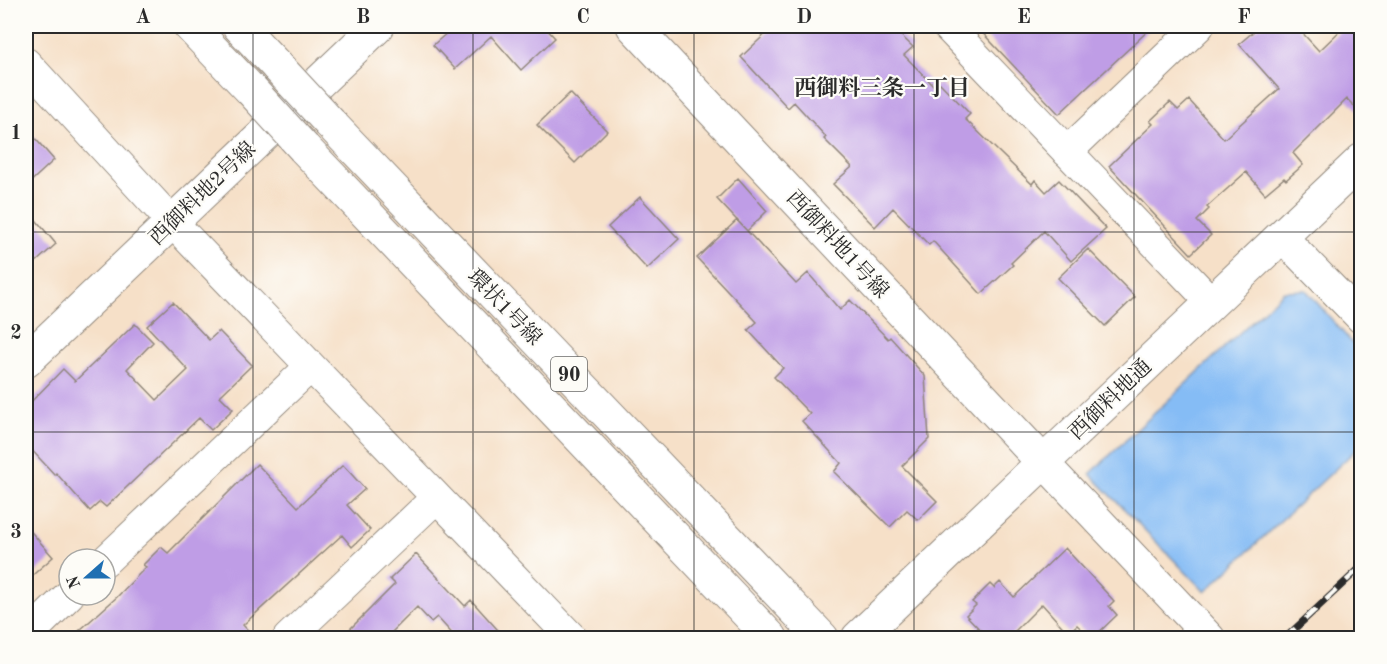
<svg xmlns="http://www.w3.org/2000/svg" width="1387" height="664" viewBox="0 0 1387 664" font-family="'Old Standard TT','Noto Serif JP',serif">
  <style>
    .water { fill: #85bcf5; stroke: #587490; stroke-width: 1.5 }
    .building { fill: #bf9de6 }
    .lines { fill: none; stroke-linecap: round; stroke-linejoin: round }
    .minor-casing { stroke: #90867a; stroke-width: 32 }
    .tertiary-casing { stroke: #90867a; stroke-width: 35 }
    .primary-casing { stroke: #90867a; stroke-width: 35 }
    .minor { stroke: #fff; stroke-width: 30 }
    .tertiary { stroke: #fff; stroke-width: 33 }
    .primary { stroke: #fff; stroke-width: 33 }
    .rail-casing { stroke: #2b2b2b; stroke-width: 7 }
    .rail { stroke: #fdfcf7; stroke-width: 4.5; stroke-dasharray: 14; stroke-linecap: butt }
    .primary-bridge-casing { stroke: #90867a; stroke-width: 35; stroke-linecap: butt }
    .primary-bridge { stroke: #fff; stroke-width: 33 }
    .grid { fill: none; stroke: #2b2b2b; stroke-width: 1.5; stroke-opacity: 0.55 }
    .labels { text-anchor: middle; stroke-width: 4.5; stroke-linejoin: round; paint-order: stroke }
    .shield { fill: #fdfcf7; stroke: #6a6a68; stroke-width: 1.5 }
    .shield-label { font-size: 20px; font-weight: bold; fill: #2b2b2b }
    .street-label { font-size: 21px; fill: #2b2b2b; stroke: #fdfcf7 }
    .neighbourhood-label { font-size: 22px; font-weight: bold; fill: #2b2b2b; stroke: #fdfcf7 }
    .neatline { fill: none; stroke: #2b2b2b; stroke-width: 2 }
    .grid-label { font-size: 20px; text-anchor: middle; font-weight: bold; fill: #2b2b2b }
  </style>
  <rect width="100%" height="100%" fill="#fdfcf7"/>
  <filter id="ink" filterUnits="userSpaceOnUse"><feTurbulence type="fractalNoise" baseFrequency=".0167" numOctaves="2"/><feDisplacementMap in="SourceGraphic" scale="12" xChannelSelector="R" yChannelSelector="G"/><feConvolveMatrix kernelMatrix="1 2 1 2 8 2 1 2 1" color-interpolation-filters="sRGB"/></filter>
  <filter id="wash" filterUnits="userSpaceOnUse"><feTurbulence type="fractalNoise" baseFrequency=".008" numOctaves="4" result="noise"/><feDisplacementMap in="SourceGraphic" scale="24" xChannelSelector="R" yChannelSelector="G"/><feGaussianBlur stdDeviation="1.35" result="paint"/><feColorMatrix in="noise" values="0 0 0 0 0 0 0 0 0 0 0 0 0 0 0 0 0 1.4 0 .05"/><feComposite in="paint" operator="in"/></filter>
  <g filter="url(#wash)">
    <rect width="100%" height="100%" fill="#f6e0c8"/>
    <!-- water -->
    <path class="water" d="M 1306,290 L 1361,353 L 1361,445 L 1205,592 L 1090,474 L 1284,291 Z"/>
    <g id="blocks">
      <!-- building -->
      <path class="building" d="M 455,26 L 544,26 L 555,38 L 521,70 L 491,36 L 455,69 L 433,45 Z
        M 774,26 L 891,26 L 913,47 L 904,55 L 935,87 L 940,83 L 970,114 L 965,119 L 1032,184 L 1035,180 L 1046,192 L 1059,180 L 1106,229 L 1071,261 L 1044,231 L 1011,263 L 1013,265 L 981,294 L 933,241 L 929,245 L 893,208 L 875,227 L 833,184 L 852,167 L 824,139 L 826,137 L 794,102 L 788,108 L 741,57 Z
        M 976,26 L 1153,26 L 1059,114 Z
        M 1260,26 L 1296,26 L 1319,51 L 1345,26 L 1362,26 L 1362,114 L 1347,99 L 1293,153 L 1303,165 L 1286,180 L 1284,178 L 1265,194 L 1246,172 L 1207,207 L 1209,209 L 1197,221 L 1211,235 L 1191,254 L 1109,166 L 1153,124 L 1150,121 L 1170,102 L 1178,110 L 1189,100 L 1224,139 L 1279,89 L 1239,44 Z
        M 570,93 L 607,131 L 575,163 L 537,125 Z
        M 26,128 L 54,160 L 26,186 Z
        M 738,178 L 767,211 L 747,231 L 717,199 Z
        M 640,197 L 679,239 L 647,269 L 608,227 Z
        M 26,208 L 56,244 L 26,271 Z
        M 737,220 L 796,284 L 808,273 L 840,310 L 850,300 L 888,339 L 890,337 L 925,376 L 929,439 L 902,466 L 937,501 L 918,520 L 907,510 L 890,527 L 834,472 L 841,463 L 802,421 L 810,414 L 774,377 L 783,368 L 748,330 L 757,322 L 697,258 Z
        M 1088,249 L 1135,297 L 1105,326 L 1058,278 Z
        M 173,302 L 209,340 L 219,331 L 252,365 L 220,396 L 233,409 L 211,430 L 199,418 L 106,507 L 100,502 L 90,511 L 56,473 L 55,475 L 26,444 L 26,407 L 63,369 L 75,381 L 135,324 L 153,342 L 127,369 L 157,400 L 188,370 L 147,326 Z
        M 257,464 L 298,507 L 343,465 L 365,489 L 347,505 L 370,530 L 352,547 L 342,535 L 243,625 L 256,639 L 70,639 L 117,597 L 146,567 L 143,565 L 161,547 L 168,553 Z
        M 26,526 L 53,557 L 26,581 Z
        M 1065,548 L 1114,601 L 1109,606 L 1117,615 L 1092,639 L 1077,625 L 1068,633 L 1042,604 L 1007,639 L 989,639 L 966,615 L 976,605 L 972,602 L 990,584 L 994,588 L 1000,582 L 1014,597 Z
        M 416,554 L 465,606 L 471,600 L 506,639 L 457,639 L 437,617 L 431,622 L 417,607 L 385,639 L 340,639 L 395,584 L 390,579 Z"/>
    </g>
  </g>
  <g filter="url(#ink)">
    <use href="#blocks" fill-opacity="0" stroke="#90867a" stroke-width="1.5"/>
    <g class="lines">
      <defs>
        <path id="minor" d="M 947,26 L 1211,302
          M 26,63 L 172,222 L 572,638
          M 1067,152 L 1199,26
          M 1281,236 L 1362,319
          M 1043,462 L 1210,638
          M 105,561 L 310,367
          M 26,637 L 69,595
          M 288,638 L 436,498"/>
        <path id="tertiary" d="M 633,26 L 1043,462
          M 26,361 L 378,26
          M 858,638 L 1362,160"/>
        <path id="primary" d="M 190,26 L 252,91
          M 239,26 L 278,67
          M 330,123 L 822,638
          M 304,148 L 771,638"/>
      </defs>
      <!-- minor casing -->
      <use href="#minor" class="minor-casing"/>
      <!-- tertiary casing -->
      <use href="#tertiary" class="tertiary-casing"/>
      <!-- primary casing -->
      <use href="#primary" class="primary-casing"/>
      <!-- minor -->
      <use href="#minor" class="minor"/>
      <!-- tertiary -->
      <use href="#tertiary" class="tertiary"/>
      <!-- primary -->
      <use href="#primary" class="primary"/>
      <defs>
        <path id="rail" d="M 1285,638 L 1362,566"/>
      </defs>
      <!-- rail casing -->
      <use href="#rail" class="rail-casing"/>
      <!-- rail -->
      <use href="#rail" class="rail"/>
      <defs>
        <path id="primary-bridge" d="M 278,67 L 330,123
          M 252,91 L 304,148"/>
      </defs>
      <!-- primary-bridge casing -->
      <use href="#primary-bridge" class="primary-bridge-casing"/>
      <!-- primary-bridge -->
      <use href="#primary-bridge" class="primary-bridge"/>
    </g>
  </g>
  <!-- grid -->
  <path class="grid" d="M 253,26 L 253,638M 473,26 L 473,638M 694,26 L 694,638M 914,26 L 914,638M 1134,26 L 1134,638M 26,232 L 1362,232M 26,432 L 1362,432"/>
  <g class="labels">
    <!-- shield labels -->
    <rect class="shield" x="551" y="357" width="36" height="34" rx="4.5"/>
    <g class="shield-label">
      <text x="569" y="381">90</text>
    </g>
    <!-- street labels -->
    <g class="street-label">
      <text transform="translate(202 193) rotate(-44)" y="7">西御料地2号線</text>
      <text transform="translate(838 244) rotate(47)" y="7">西御料地1号線</text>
      <text transform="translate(505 307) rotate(46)" y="7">環状1号線</text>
      <text transform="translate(1110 399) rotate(-44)" y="7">西御料地通</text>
    </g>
    <!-- neighbourhood labels -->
    <g class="neighbourhood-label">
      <text x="882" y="95">西御料三条一丁目</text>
    </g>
  </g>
  <!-- margin -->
  <rect width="1387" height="664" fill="none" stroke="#fdfcf7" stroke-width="66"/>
  <!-- north arrow -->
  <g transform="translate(87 577) rotate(249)"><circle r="28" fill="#fdfcf7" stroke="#a9a8a5" stroke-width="1.5"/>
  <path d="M0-4.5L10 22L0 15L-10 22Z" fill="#1f6fb2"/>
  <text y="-9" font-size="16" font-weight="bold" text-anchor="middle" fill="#2b2b2b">N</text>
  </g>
  <rect x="33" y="33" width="1321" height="598" class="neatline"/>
  <g class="grid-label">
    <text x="143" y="23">A</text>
    <text x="363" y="23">B</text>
    <text x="583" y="23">C</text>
    <text x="804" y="23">D</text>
    <text x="1024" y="23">E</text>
    <text x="1244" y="23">F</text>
    <text x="16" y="139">1</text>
    <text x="16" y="339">2</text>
    <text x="16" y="538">3</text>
  </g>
</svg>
